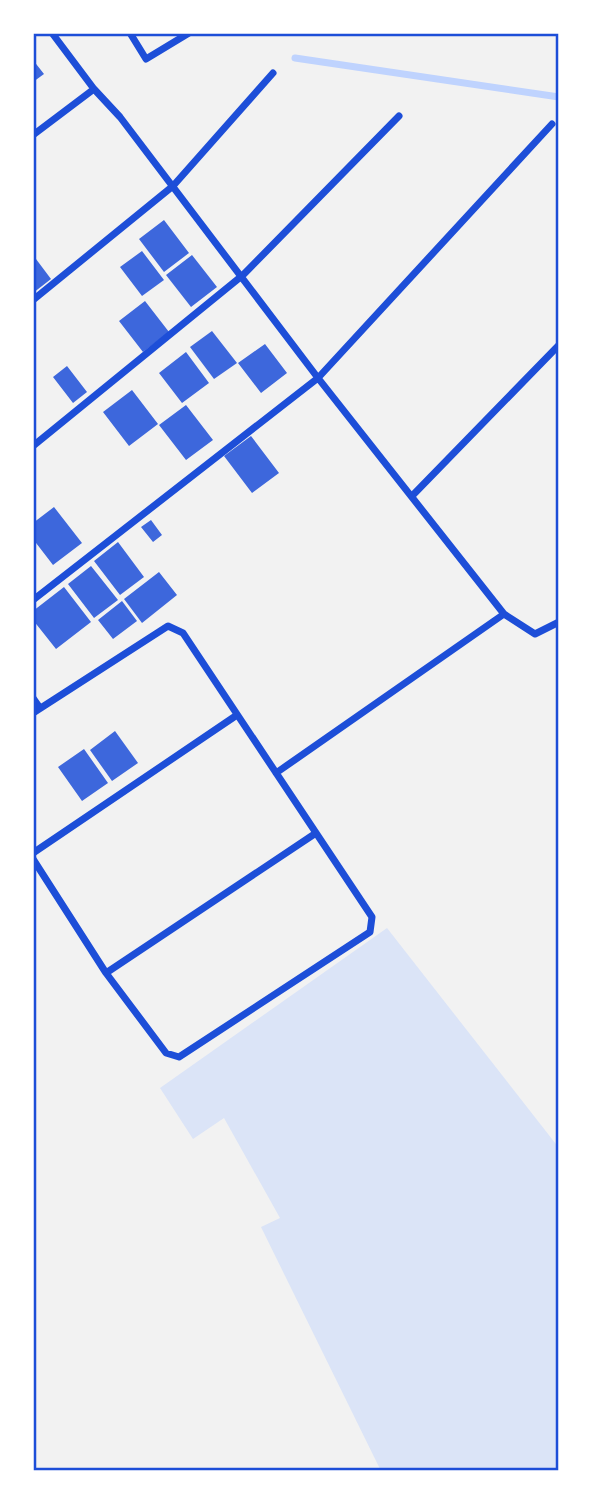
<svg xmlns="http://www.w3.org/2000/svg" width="592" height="1504" viewBox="0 0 592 1504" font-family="'Fira Sans Condensed',sans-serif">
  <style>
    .green { fill: #dbe4f7 }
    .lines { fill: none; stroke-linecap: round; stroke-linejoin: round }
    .stream { stroke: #bfd3fe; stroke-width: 7 }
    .building { fill: #3d67dc }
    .minor { stroke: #1d4ed8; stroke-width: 7 }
    .neatline { fill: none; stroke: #1d4ed8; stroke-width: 2.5 }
  </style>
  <rect width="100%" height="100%" fill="#f2f2f2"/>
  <!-- green -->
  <path class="green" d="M 387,928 L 559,1148 L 559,1471 L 381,1471 L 261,1227 L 280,1218 L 224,1118 L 193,1139 L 160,1088 Z"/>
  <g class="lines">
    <!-- stream -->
    <path class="stream" d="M 295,58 L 559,97"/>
  </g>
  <!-- building -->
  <path class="building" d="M 33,60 L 44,74 L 33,82 Z
    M 164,220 L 189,253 L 164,272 L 139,239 Z
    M 142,251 L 164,280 L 142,296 L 120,267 Z
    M 33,255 L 51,279 L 33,293 Z
    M 192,255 L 217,287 L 191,307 L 166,275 Z
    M 145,301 L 169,332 L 143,352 L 119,321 Z
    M 212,331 L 237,363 L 214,379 L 190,347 Z
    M 265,344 L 287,373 L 261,393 L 238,363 Z
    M 186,352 L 209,383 L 182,403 L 159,373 Z
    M 67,366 L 87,392 L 73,403 L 53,377 Z
    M 132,390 L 158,424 L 129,446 L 103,412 Z
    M 186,405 L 213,440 L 186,460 L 159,425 Z
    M 251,436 L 279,473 L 252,493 L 224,456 Z
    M 54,507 L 82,543 L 53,565 L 33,539 L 33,523 Z
    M 151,520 L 162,535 L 153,542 L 141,527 Z
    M 118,542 L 144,577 L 120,595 L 94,561 Z
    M 91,566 L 118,600 L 94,618 L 68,584 Z
    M 159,572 L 177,595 L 142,623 L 124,599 Z
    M 64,587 L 91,622 L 56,649 L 33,620 L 33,611 Z
    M 122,601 L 137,621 L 113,639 L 98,620 Z
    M 115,731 L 138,763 L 112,781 L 90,750 Z
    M 84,749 L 108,783 L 82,801 L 58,767 Z"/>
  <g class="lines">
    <!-- minor -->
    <path class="minor" d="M 52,33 L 94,89 L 120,117 L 318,378 L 504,614 L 535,634 L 559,622
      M 130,33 L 146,59 L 189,33
      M 33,135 L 94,89
      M 33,300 L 173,186 L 273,73
      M 33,446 L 243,275 L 399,116
      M 412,496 L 559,345
      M 33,600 L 318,378 L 552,124
      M 33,698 L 40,708
      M 33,713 L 168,626 L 183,633 L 372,917 L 370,932 L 179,1057 L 166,1053 L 106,973 L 33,859
      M 276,773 L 504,614
      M 33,853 L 237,715
      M 106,973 L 316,833"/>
  </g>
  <!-- border -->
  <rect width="592" height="1504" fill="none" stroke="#ffffff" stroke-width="70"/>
  <rect x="35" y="35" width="522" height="1434" class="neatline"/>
</svg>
